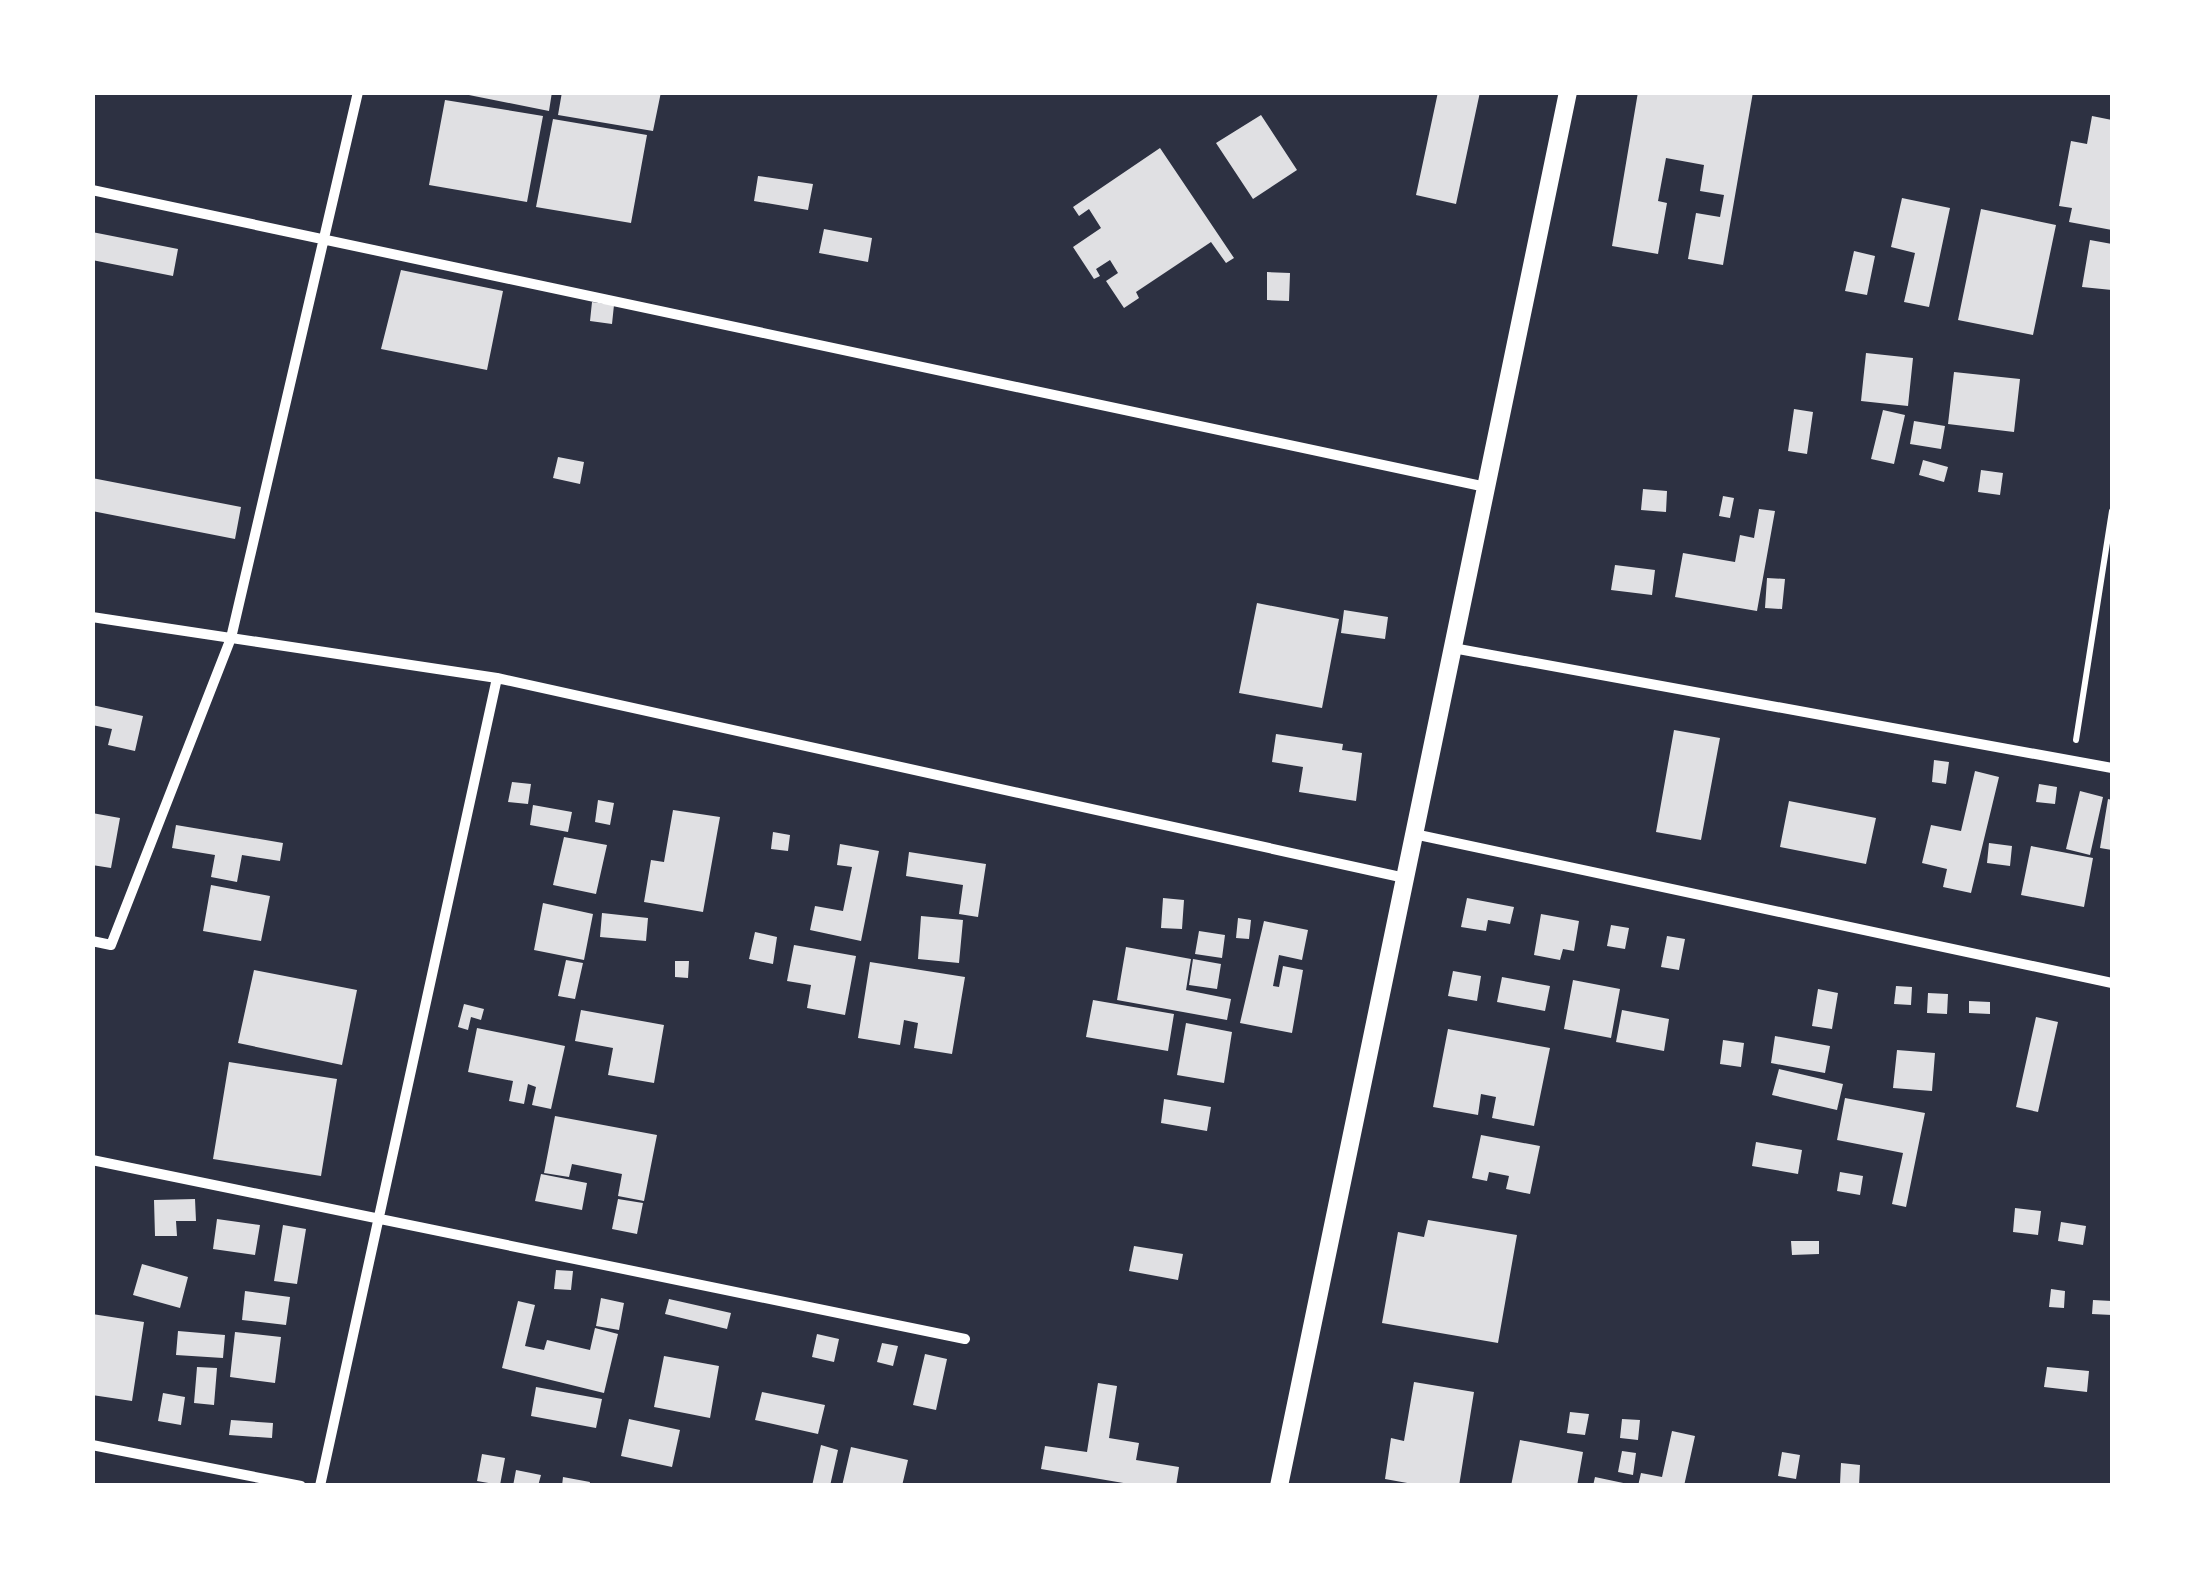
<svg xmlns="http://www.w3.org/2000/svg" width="2205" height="1578" viewBox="0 0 2205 1578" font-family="Raleway,sans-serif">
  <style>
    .building { fill: #e0e0e3 }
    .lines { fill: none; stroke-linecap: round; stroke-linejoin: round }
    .path { stroke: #fff; stroke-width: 6 }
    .minor { stroke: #fff; stroke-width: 10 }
    .tertiary { stroke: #fff; stroke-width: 18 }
  </style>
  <rect width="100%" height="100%" fill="#2d3142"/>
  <!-- building -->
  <path class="building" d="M 454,92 L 552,92 L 549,111 Z
    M 562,92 L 661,92 L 653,131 L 558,115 Z
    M 1438,92 L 1480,92 L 1456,204 L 1416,195 Z
    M 1638,92 L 1753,92 L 1723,265 L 1688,259 L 1696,213 L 1720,217 L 1724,195 L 1700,191 L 1704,165 L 1666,158 L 1658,201 L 1667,203 L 1658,254 L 1612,246 Z
    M 445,100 L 543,116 L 527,202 L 429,185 Z
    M 1261,115 L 1297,170 L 1253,199 L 1216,143 Z
    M 2092,116 L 2112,120 L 2112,230 L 2069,222 L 2072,208 L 2059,206 L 2071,141 L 2087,144 Z
    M 553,119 L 647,135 L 631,223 L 536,207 Z
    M 1160,148 L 1234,258 L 1226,263 L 1211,242 L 1136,292 L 1139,298 L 1124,308 L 1106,281 L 1118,273 L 1110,260 L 1096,269 L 1100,276 L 1094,279 L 1073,247 L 1101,228 L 1089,209 L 1079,216 L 1073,207 Z
    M 758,176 L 813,184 L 808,210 L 754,201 Z
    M 1902,198 L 1950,208 L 1929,307 L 1904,302 L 1915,253 L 1891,247 Z
    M 1981,209 L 2056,225 L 2033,335 L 1958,320 Z
    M 824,229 L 872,238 L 868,262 L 819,253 Z
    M 92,232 L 178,249 L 173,276 L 92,260 Z
    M 2090,240 L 2112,244 L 2112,290 L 2082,287 Z
    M 1854,251 L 1875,256 L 1867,295 L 1845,291 Z
    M 401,270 L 503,291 L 487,370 L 381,349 Z
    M 1267,272 L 1290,273 L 1289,301 L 1267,300 Z
    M 592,302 L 614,305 L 612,324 L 590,321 Z
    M 1866,353 L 1913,358 L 1908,406 L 1861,401 Z
    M 1954,372 L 2020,379 L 2014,432 L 1948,424 Z
    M 1794,409 L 1813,412 L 1807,454 L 1788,451 Z
    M 1883,410 L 1905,415 L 1894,464 L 1871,459 Z
    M 1914,421 L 1945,426 L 1941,449 L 1910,444 Z
    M 558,457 L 584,462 L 580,484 L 553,478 Z
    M 1923,460 L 1948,467 L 1944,482 L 1919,475 Z
    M 1981,470 L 2003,473 L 2000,495 L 1978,492 Z
    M 92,478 L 241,507 L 235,539 L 92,511 Z
    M 1643,489 L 1667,491 L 1666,512 L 1641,510 Z
    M 1723,496 L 1734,498 L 1730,518 L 1719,516 Z
    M 1759,509 L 1775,511 L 1757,611 L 1675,597 L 1683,553 L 1735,562 L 1740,535 L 1754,538 Z
    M 1615,565 L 1655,570 L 1652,595 L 1611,590 Z
    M 1767,578 L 1785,579 L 1782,609 L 1765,608 Z
    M 1257,603 L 1339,619 L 1322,708 L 1239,693 Z
    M 1344,610 L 1388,617 L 1385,639 L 1341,633 Z
    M 92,705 L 143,716 L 135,751 L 108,745 L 112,729 L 92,725 Z
    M 1674,730 L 1720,738 L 1701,840 L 1656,832 Z
    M 1276,734 L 1343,744 L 1342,750 L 1362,753 L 1356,801 L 1299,792 L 1303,767 L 1272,762 Z
    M 1934,760 L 1949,762 L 1946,784 L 1932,782 Z
    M 1975,771 L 1999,777 L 1971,893 L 1943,887 L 1947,869 L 1922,863 L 1931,825 L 1961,831 Z
    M 512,782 L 531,784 L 528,804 L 508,802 Z
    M 2039,784 L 2057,787 L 2055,804 L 2036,802 Z
    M 2080,791 L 2103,797 L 2090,855 L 2066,849 Z
    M 2108,799 L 2112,800 L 2112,850 L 2100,848 Z
    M 598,800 L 614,803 L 610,825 L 595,822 Z
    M 1789,801 L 1876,818 L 1866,864 L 1780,847 Z
    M 533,805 L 572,812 L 568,832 L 530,825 Z
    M 673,810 L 720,817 L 703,912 L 644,902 L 651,860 L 664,862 Z
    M 92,813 L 120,818 L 111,868 L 92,865 Z
    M 176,825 L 283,843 L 280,861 L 242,855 L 237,882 L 211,877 L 215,855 L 172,848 Z
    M 773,832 L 790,835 L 788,851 L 771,849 Z
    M 564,837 L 607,845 L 596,894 L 553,885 Z
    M 1989,843 L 2012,846 L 2010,866 L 1987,863 Z
    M 840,844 L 879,851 L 861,941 L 810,930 L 815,906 L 843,911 L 852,867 L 837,865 Z
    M 2031,846 L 2093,858 L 2084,907 L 2021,895 Z
    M 909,852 L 986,864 L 978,917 L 959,914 L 963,885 L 906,876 Z
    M 211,885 L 270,896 L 261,941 L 203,931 Z
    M 1163,898 L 1184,900 L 1182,929 L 1161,928 Z
    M 1467,898 L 1514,907 L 1510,924 L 1488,920 L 1486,931 L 1461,927 Z
    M 543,903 L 593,914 L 584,960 L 534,950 Z
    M 602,913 L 648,918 L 646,941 L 600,937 Z
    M 1541,914 L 1579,921 L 1574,951 L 1563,949 L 1560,960 L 1534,955 Z
    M 921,916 L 963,920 L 959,963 L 918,959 Z
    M 1238,918 L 1251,920 L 1249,939 L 1236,938 Z
    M 1264,921 L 1308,930 L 1302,960 L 1279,955 L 1273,986 L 1279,987 L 1283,966 L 1303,970 L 1292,1033 L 1240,1023 Z
    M 1611,925 L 1629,928 L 1625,949 L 1607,946 Z
    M 1199,931 L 1225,935 L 1222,958 L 1195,954 Z
    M 755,932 L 777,937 L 773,964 L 749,959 Z
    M 1667,936 L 1685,939 L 1679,970 L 1661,967 Z
    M 794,945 L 856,956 L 845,1015 L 807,1008 L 811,985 L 787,981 Z
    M 1126,947 L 1191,959 L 1186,990 L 1231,999 L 1227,1020 L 1117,1000 Z
    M 1193,959 L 1221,964 L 1217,989 L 1189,985 Z
    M 566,960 L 583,963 L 575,999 L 558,996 Z
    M 675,961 L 689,961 L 688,978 L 675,977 Z
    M 870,962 L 965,977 L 952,1054 L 914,1048 L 918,1023 L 904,1020 L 900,1045 L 858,1038 Z
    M 254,970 L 357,990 L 342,1065 L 238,1043 Z
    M 1453,971 L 1481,976 L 1477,1001 L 1448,996 Z
    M 1502,977 L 1550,986 L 1545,1011 L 1497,1002 Z
    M 1573,980 L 1620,989 L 1611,1038 L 1564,1029 Z
    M 1896,986 L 1912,987 L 1911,1005 L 1894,1004 Z
    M 1818,989 L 1838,993 L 1832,1029 L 1812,1026 Z
    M 1928,993 L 1948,994 L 1947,1014 L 1927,1013 Z
    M 1093,1000 L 1174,1014 L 1168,1051 L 1086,1037 Z
    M 1969,1001 L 1990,1002 L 1990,1014 L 1969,1013 Z
    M 464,1004 L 484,1009 L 481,1020 L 471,1017 L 468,1030 L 458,1027 Z
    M 581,1010 L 664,1025 L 654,1083 L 608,1075 L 613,1048 L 575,1041 Z
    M 1622,1010 L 1669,1019 L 1664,1051 L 1616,1042 Z
    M 2036,1017 L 2058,1022 L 2038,1112 L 2016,1107 Z
    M 1186,1023 L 1232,1032 L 1224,1083 L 1177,1075 Z
    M 477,1028 L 565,1046 L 551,1109 L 532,1105 L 536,1087 L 528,1084 L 524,1104 L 509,1101 L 513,1081 L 468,1072 Z
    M 1448,1029 L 1550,1048 L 1534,1126 L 1492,1118 L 1496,1097 L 1481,1094 L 1478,1115 L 1433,1107 Z
    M 1775,1036 L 1830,1046 L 1825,1073 L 1771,1063 Z
    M 1723,1040 L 1744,1043 L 1741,1067 L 1720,1064 Z
    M 1897,1050 L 1935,1053 L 1932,1091 L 1893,1088 Z
    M 229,1062 L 337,1079 L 321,1176 L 213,1159 Z
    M 1779,1069 L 1843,1084 L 1837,1110 L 1772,1095 Z
    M 1845,1098 L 1925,1113 L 1906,1207 L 1892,1204 L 1903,1153 L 1837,1140 Z
    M 1164,1099 L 1211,1107 L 1207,1131 L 1161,1123 Z
    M 555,1116 L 657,1135 L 644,1201 L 618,1196 L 622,1174 L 572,1164 L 569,1177 L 544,1173 Z
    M 1481,1135 L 1540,1146 L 1530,1194 L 1506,1189 L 1509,1176 L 1489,1172 L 1487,1181 L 1472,1178 Z
    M 1756,1142 L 1802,1150 L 1798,1174 L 1752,1166 Z
    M 1840,1172 L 1863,1176 L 1860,1195 L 1837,1191 Z
    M 541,1174 L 587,1183 L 582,1210 L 535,1201 Z
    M 195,1199 L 196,1221 L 176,1221 L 177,1236 L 155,1236 L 154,1200 Z
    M 618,1199 L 643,1203 L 637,1234 L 612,1229 Z
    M 2015,1208 L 2041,1211 L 2038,1235 L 2013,1232 Z
    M 217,1219 L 260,1225 L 255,1255 L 213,1249 Z
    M 1428,1220 L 1517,1235 L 1498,1343 L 1382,1323 L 1398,1232 L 1424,1237 Z
    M 2061,1222 L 2086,1226 L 2083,1245 L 2058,1241 Z
    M 283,1225 L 306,1229 L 297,1284 L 274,1281 Z
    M 1791,1241 L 1819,1241 L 1819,1254 L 1792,1255 Z
    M 1134,1246 L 1183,1254 L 1178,1280 L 1129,1271 Z
    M 142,1264 L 188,1277 L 180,1308 L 133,1295 Z
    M 556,1270 L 573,1271 L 571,1290 L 554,1289 Z
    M 2051,1289 L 2065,1291 L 2064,1308 L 2049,1307 Z
    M 245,1291 L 290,1297 L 286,1325 L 242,1320 Z
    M 601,1298 L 624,1303 L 619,1330 L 596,1326 Z
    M 669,1299 L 731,1313 L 727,1329 L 665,1314 Z
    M 2093,1300 L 2112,1301 L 2112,1315 L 2092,1314 Z
    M 518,1301 L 535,1305 L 525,1346 L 544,1350 L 547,1340 L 590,1350 L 595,1328 L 618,1334 L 604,1393 L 502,1368 Z
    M 92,1314 L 144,1322 L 132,1401 L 92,1395 Z
    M 178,1331 L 225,1335 L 223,1358 L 176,1355 Z
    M 235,1332 L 281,1337 L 275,1383 L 230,1377 Z
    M 817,1334 L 839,1339 L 834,1362 L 812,1357 Z
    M 882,1343 L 898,1346 L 893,1366 L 877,1362 Z
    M 925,1354 L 947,1359 L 936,1410 L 913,1405 Z
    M 664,1356 L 719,1366 L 710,1418 L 654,1407 Z
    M 197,1367 L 217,1368 L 214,1405 L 194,1403 Z
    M 2047,1367 L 2089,1371 L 2087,1392 L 2044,1387 Z
    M 1414,1382 L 1474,1392 L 1459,1486 L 1424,1486 L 1385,1479 L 1391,1438 L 1404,1441 Z
    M 1098,1383 L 1117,1386 L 1109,1438 L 1139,1443 L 1136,1460 L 1179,1467 L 1176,1486 L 1141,1486 L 1041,1469 L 1045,1446 L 1087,1452 Z
    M 536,1387 L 602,1399 L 596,1428 L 531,1416 Z
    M 762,1392 L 825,1405 L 818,1434 L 755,1420 Z
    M 163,1393 L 185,1397 L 181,1425 L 158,1421 Z
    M 1570,1412 L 1589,1414 L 1585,1435 L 1567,1433 Z
    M 629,1419 L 680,1430 L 672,1467 L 621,1456 Z
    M 1622,1419 L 1640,1420 L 1638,1440 L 1620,1438 Z
    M 231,1420 L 273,1423 L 272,1438 L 229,1435 Z
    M 1672,1431 L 1695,1436 L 1684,1486 L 1638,1486 L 1641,1473 L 1662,1477 Z
    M 1520,1440 L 1583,1452 L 1577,1486 L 1511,1486 Z
    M 821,1445 L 838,1450 L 830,1486 L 812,1486 Z
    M 851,1447 L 908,1460 L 902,1486 L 842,1486 Z
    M 1622,1451 L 1636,1453 L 1633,1475 L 1618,1472 Z
    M 1782,1452 L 1800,1455 L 1796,1479 L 1778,1476 Z
    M 482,1454 L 505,1458 L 500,1485 L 477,1481 Z
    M 1841,1463 L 1860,1465 L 1859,1486 L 1840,1484 Z
    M 516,1470 L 541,1475 L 538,1486 L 513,1486 Z
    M 563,1477 L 590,1482 L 589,1486 L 562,1486 Z
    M 1595,1477 L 1628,1484 L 1628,1486 L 1593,1486 Z"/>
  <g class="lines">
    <!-- path -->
    <path class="path" d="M 2076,740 L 2112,511"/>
    <!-- minor -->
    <path class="minor" d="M 92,190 L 1486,487
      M 92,617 L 497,678 L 1405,878
      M 1453,648 L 2112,768
      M 1414,834 L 2112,983
      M 92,941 L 111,945 L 231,638 L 358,92
      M 92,1160 L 965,1339
      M 92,1445 L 301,1486
      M 320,1486 L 497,678"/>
    <!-- tertiary -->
    <path class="tertiary" d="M 1279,1486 L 1568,92"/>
  </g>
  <!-- border -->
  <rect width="2205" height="1578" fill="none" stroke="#ffffff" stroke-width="190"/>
</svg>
